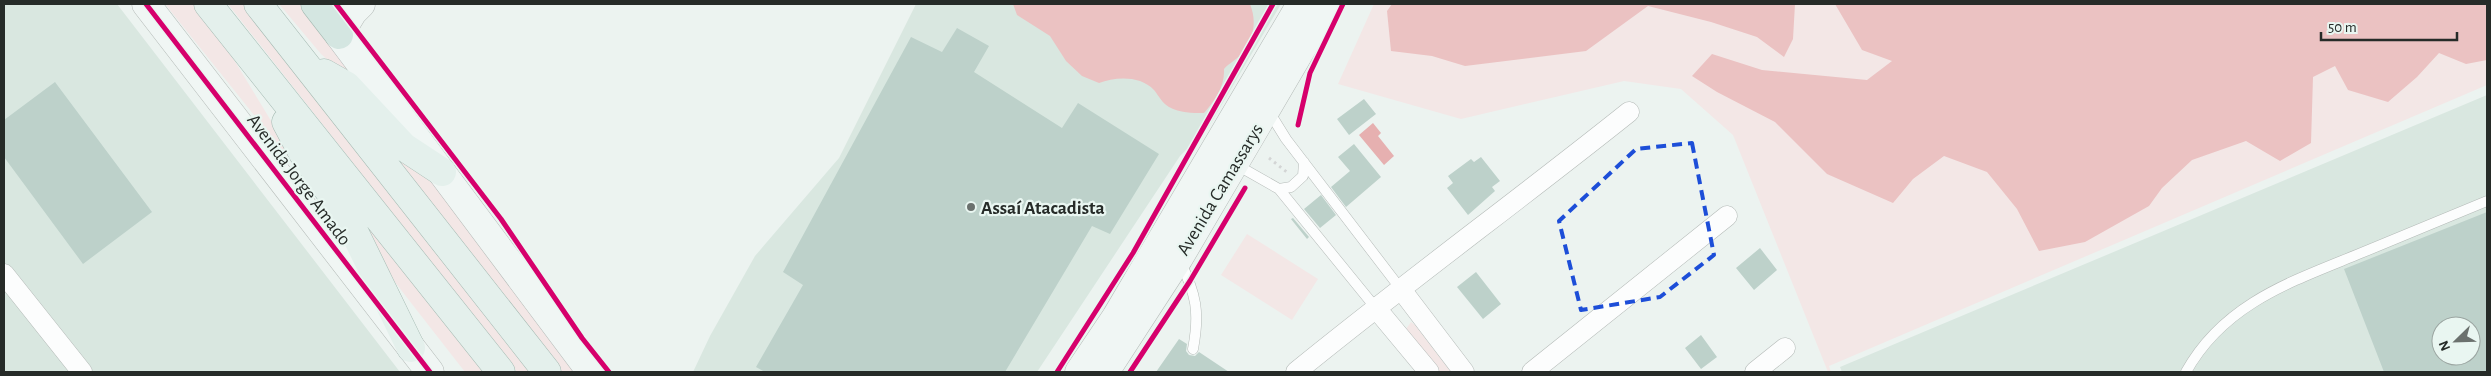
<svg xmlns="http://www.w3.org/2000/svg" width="2491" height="376" viewBox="0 0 2491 376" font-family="'Alegreya Sans',sans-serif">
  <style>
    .built { fill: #d9e7e0; fill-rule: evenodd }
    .green { fill: #f3e7e6 }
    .forest { fill: #ebc2c2 }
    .water { fill: #e6b0b0 }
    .building { fill: #bdd1ca; fill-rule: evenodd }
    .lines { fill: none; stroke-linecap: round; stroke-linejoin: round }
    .lane-casing { stroke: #b4bab7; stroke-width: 11 }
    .street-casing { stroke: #b4bab7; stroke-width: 21 }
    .secondary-casing { stroke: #b4bab7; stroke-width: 29 }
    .primary-casing { stroke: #a3b9b1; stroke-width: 29 }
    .highway-casing { stroke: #a3b9b1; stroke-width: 29 }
    .path { stroke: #d3d5d5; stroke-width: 3; stroke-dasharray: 2.5 4; stroke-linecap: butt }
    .lane { stroke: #fcfdfd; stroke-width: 10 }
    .street { stroke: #fcfdfd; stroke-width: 20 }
    .secondary { stroke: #f0f6f4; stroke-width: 28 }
    .primary { stroke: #e4f0ec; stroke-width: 28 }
    .highway { stroke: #d4e6e1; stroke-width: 28 }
    .cycleway-casing { stroke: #e9f6f1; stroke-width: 8 }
    .cycleway { stroke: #d6006c; stroke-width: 5 }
    .marked { fill: none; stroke: #1d4ed8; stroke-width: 4; stroke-dasharray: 10 6; stroke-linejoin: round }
    .poi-dot { fill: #6b716e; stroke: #e9f6f1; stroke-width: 2 }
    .labels { text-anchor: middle; stroke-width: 4.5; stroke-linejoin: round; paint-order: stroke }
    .street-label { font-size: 19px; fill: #262b28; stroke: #e9f6f1 }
    .poi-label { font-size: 19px; font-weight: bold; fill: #262b28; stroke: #e9f6f1; text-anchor: start }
  </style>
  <rect width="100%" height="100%" fill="#ecf3f0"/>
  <!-- built -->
  <path class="built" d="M 4,4 L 117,4 L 400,372 L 4,372 Z
    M 916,4 L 1281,4 L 1208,128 L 1180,156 L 1037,372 L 693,372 L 710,336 L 755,256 L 839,158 Z
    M 2487,95 L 2487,372 L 1842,372 L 1840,367 ZM 2441,326 L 2471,326 L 2471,356 L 2441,356 Z"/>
  <!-- green -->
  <path class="green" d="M 165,4 L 197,4 L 208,17 L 310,185 Z
    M 228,4 L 246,4 L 537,372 L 517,372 Z
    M 279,4 L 303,4 L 365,93 L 321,54 Z
    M 1374,4 L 2487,4 L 2487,85 L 1829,366 L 1831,372 L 1828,372 L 1733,135 L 1681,89 L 1624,81 L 1461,119 L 1338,84 Z
    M 346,99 L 431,179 L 508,278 L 561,356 L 574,372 L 561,372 Z
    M 368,220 L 490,372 L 465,372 L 387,272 L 365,232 Z
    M 1247,234 L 1318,279 L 1292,320 L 1221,275 Z
    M 1411,322 L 1415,325 L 1451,372 L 1440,372 L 1406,329 Z"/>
  <!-- forest -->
  <path class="forest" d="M 1013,4 L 1250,4 C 1257,22 1254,37 1242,53 C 1238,59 1229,63 1224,69 C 1225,86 1215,101 1204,113 C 1192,113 1180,113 1169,107 C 1162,103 1159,96 1154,90 C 1140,75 1115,77 1099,83 L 1082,76 L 1066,61 L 1050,36 L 1017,15 Z
    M 1392,4 L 1795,4 L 1793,39 L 1784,57 L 1757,37 L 1711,22 L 1648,6 L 1586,51 L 1465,66 L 1432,56 L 1391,51 L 1387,11 Z
    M 1835,4 L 2487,4 L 2487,60 L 2466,64 L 2439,53 L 2417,77 L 2388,102 L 2348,90 L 2335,66 L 2313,77 L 2311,143 L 2280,161 L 2246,141 L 2192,160 L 2162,188 L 2149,206 L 2085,242 L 2039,251 L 2017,209 L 1987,172 L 1944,156 L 1913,179 L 1893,203 L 1827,174 L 1775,122 L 1717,92 L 1692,76 L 1712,54 L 1762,70 L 1867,80 L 1892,61 L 1862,50 Z"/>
  <!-- water -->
  <path class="water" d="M 1373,123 L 1381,133 L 1378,136 L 1394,156 L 1384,165 L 1359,135 Z"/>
  <!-- building -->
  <path class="building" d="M 957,28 L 989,46 L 974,72 L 1062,128 L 1078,103 L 1159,154 L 1110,234 L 1092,226 L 1005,372 L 765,372 L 756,367 L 803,285 L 783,272 L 911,37 L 942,52 Z
    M 55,82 L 152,212 L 83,264 L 4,157 L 4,120 Z
    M 1364,99 L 1376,114 L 1349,135 L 1337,119 Z
    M 1354,144 L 1381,177 L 1346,207 L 1331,187 L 1350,171 L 1338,157 Z
    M 1481,157 L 1500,181 L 1492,187 L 1495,191 L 1468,215 L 1447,188 L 1453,183 L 1448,176 L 1471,159 L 1474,162 Z
    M 1321,195 L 1336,215 L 1320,228 L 1304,209 Z
    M 2487,212 L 2487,372 L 2384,372 L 2344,269 ZM 2441,326 L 2471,326 L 2471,356 L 2441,356 Z
    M 1293,218 L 1309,237 L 1307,239 L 1291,219 Z
    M 1760,248 L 1777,270 L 1754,290 L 1736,268 Z
    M 1476,272 L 1501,304 L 1483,319 L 1457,287 Z
    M 1701,335 L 1717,357 L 1701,369 L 1685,348 Z
    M 1179,339 L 1187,344 L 1186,351 L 1189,355 L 1195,356 L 1199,352 L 1229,372 L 1156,372 Z"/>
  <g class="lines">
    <defs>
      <path id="lane" d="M 1268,110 L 1286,139 L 1400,288
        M 1235,164 L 1279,189 L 1375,307
        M 1279,189 L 1291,187 L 1303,176 L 1304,162
        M 1180,261 C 1196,294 1200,312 1193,349
        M 2186,372 C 2224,303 2293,281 2361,253 C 2403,236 2445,218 2487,201"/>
      <path id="street" d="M 4,274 L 82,372
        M 1400,288 L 1464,372
        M 1375,307 L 1429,372
        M 1296,372 C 1405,283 1519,200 1629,112
        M 1532,372 L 1727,216
        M 1755,372 L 1785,348"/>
      <path id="secondary" d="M 146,4 L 430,372
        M 361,4 L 353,12 L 339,35 L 591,372
        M 1079,372 L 1116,317 L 1301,4
        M 1105,372 L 1179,258 L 1328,4"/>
      <path id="primary" d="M 208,4 L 501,372
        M 258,4 L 547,372
        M 324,73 L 347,86 L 404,147 L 442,172
        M 286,122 L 302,152 L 347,217 L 411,348"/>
      <path id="highway" d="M 315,4 L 339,35"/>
    </defs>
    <!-- lane casing -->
    <use href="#lane" class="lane-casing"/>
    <!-- street casing -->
    <use href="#street" class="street-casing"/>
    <!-- secondary casing -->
    <use href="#secondary" class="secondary-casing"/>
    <!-- primary casing -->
    <use href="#primary" class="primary-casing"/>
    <!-- highway casing -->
    <use href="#highway" class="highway-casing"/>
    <!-- path -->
    <path class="path" d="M 1269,158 L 1288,173"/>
    <!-- lane -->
    <use href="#lane" class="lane"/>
    <!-- street -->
    <use href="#street" class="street"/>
    <!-- secondary -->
    <use href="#secondary" class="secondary"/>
    <!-- primary -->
    <use href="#primary" class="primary"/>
    <!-- highway -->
    <use href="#highway" class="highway"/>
    <defs>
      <path id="cycleway" d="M 146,4 L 430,372
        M 336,4 L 501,219 L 582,338 L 609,372
        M 1298,125 L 1310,73 L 1343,4
        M 1057,372 L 1133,253 L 1273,4
        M 1130,372 L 1190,281 L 1245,188"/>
    </defs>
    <!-- cycleway casing -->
    <use href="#cycleway" class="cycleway-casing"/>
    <!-- cycleway -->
    <use href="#cycleway" class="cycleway"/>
  </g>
  <!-- marked area -->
  <path class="marked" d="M 1692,143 L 1714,255 L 1660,297 L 1581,310 L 1559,221 L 1636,149 Z"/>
  <!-- markers -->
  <circle class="poi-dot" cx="971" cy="207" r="5"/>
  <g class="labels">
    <!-- street labels -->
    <g class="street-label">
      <text transform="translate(300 179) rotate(53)" y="7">Avenida Jorge Amado</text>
      <text transform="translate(1219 189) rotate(-59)" y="7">Avenida Camassarys</text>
    </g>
    <!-- poi labels -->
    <g class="poi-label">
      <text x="981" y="214">Assaí Atacadista</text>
    </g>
  </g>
  <!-- border -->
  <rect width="2491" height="376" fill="none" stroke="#262b28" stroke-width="10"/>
  <!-- north arrow -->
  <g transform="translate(2456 341) rotate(247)"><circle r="24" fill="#e9f6f1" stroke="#9ba5a1"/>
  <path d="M0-4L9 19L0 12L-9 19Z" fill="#6b716e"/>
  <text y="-8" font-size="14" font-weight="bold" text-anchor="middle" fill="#262b28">N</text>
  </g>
  <!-- scale -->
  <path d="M2321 32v8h136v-8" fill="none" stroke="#262b28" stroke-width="2.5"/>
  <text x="2328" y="32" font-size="15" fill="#262b28" stroke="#e9f6f1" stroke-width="4" paint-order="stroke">50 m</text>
</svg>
